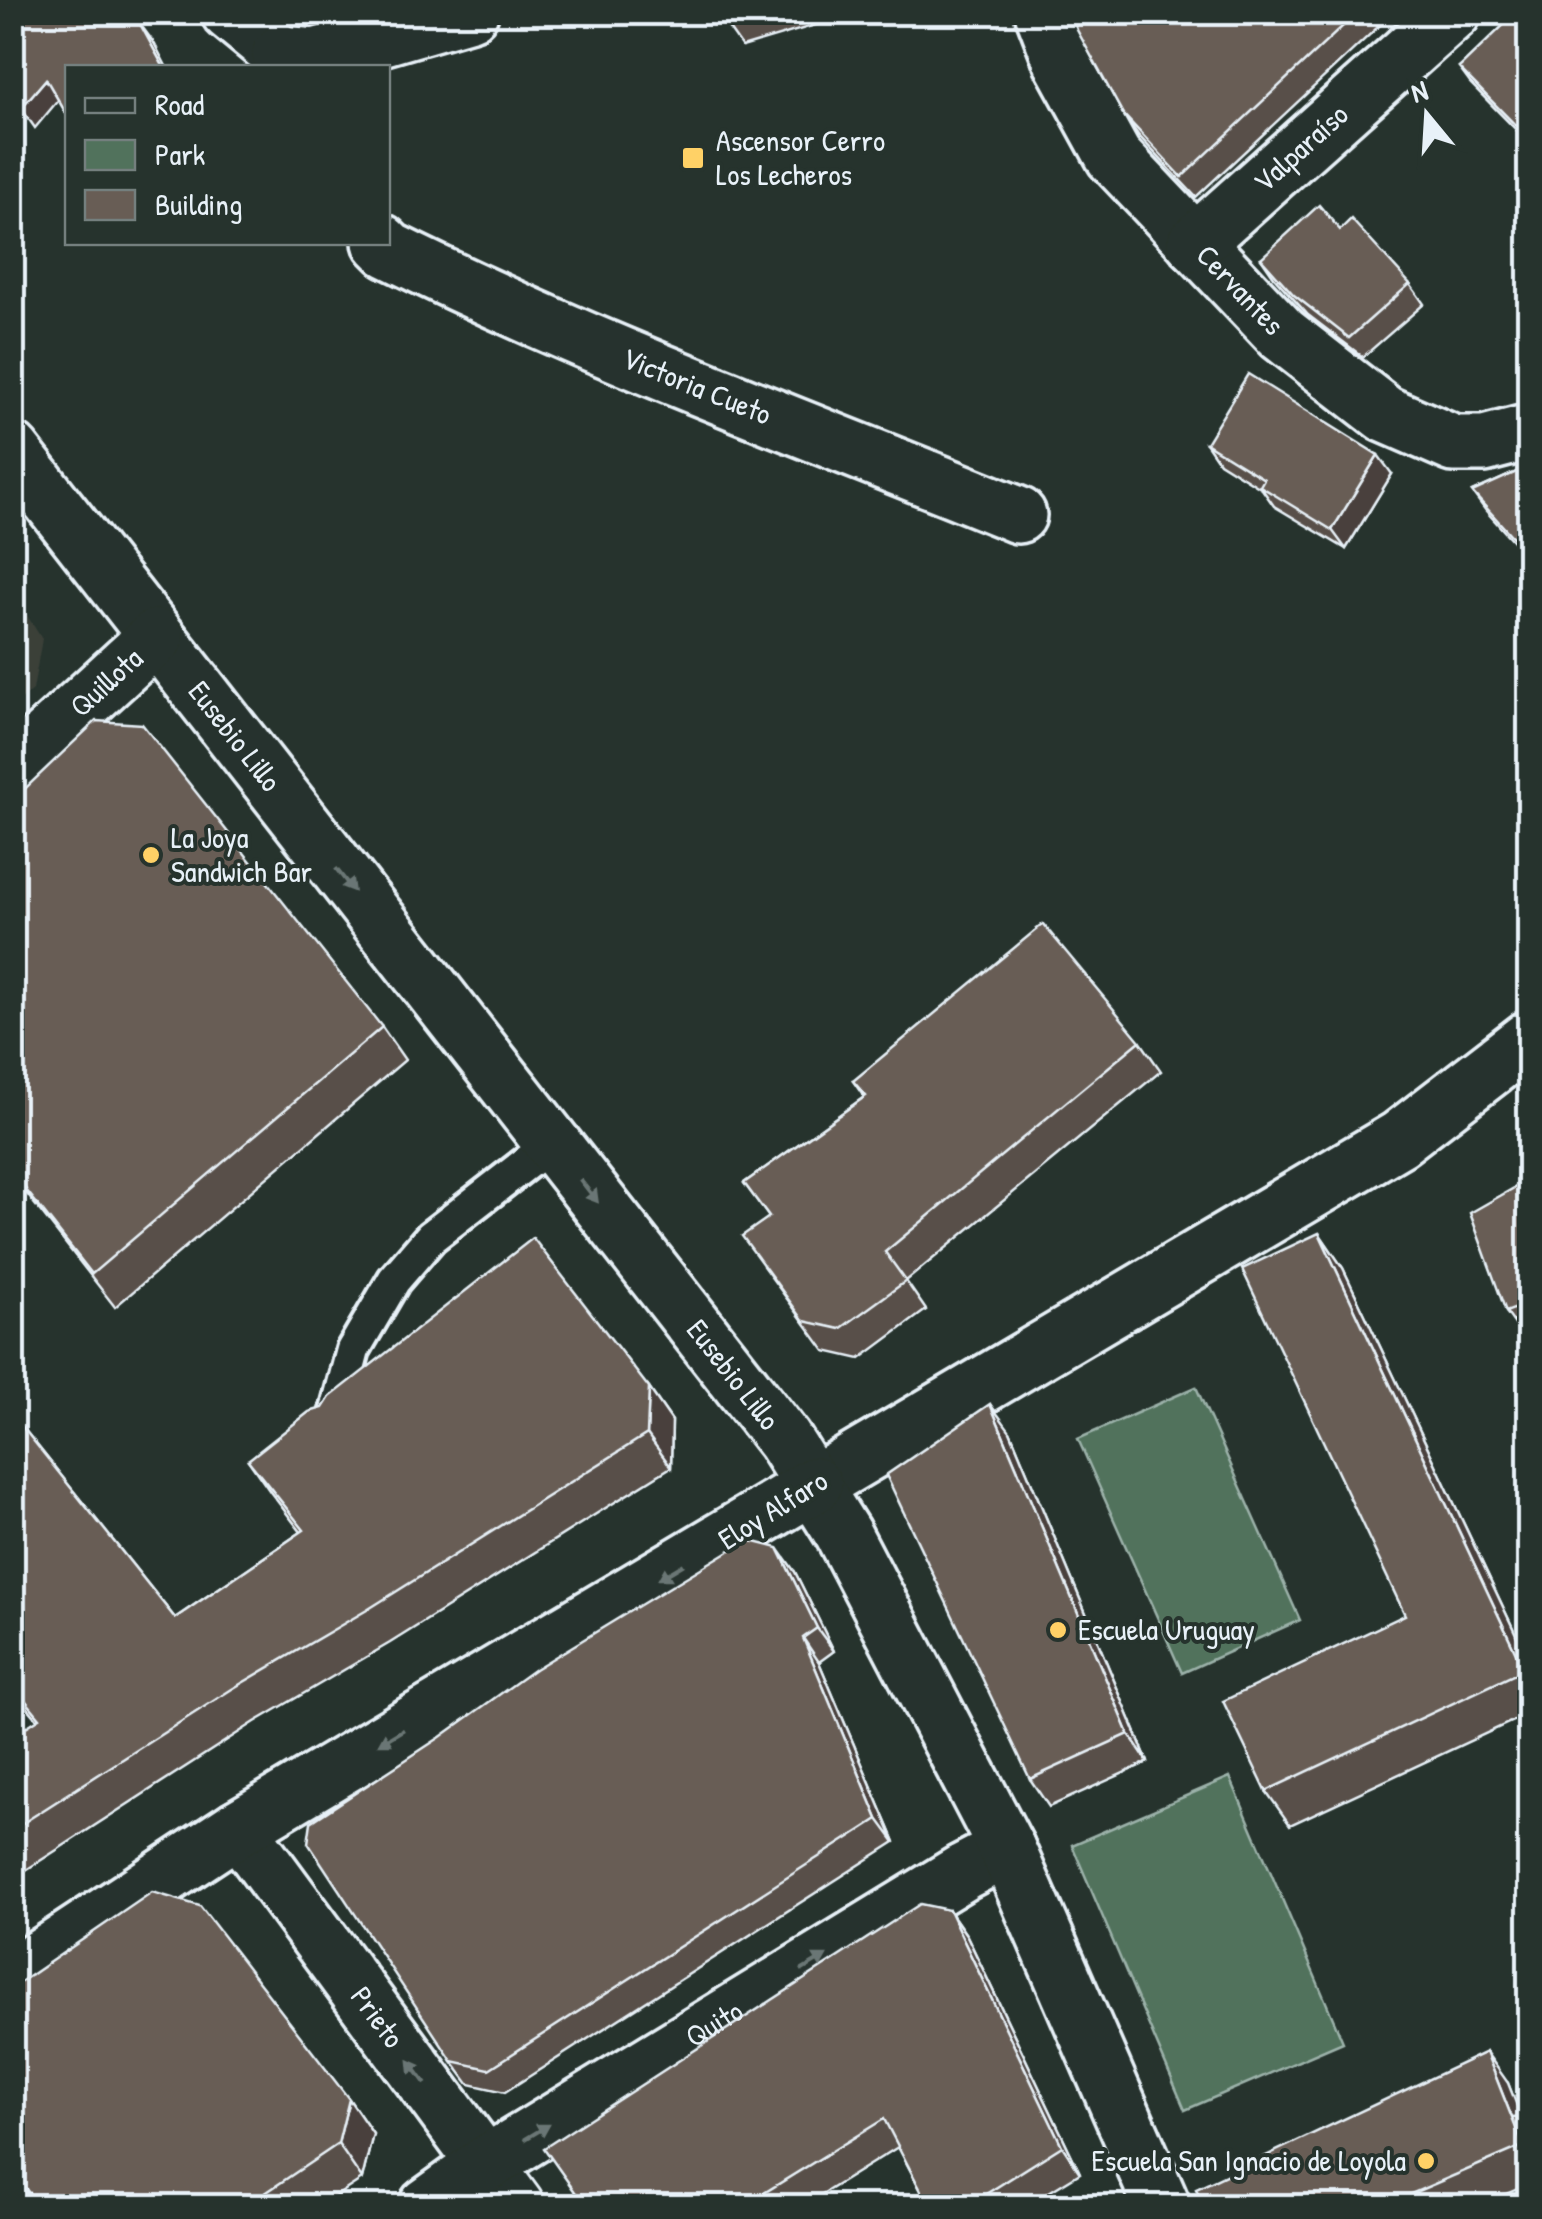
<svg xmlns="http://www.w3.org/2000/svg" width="1542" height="2219" viewBox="0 0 1542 2219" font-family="'Patrick Hand',sans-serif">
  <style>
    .built { fill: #3a4039 }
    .green { fill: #51725c; stroke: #9cb2aa; stroke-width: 2.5 }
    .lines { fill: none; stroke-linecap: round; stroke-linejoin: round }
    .lane-casing { stroke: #e8f1f8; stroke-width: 40 }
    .street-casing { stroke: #e8f1f8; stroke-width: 62 }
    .secondary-casing { stroke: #e8f1f8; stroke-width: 62 }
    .lane { stroke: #26332d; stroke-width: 32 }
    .street { stroke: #26332d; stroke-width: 55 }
    .secondary { stroke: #26332d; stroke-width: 55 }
    .wall { fill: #595049; stroke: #e8f1f8; stroke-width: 2.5 }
    .shaded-wall { fill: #49413c; stroke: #e8f1f8; stroke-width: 2.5 }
    .building { fill: #685d55; stroke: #e8f1f8; stroke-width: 2.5 }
    .oneway { fill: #6a7674 }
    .poi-dot { fill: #ffd166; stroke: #26332d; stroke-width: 4 }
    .labels { text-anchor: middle; stroke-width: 8; stroke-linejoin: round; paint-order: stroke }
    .poi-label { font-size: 30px; fill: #e8f1f8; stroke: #26332d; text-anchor: start }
    .street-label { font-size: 30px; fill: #e8f1f8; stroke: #26332d }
  </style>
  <rect width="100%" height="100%" fill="#26332d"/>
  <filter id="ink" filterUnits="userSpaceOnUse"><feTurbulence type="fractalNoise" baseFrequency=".01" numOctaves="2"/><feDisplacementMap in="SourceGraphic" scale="20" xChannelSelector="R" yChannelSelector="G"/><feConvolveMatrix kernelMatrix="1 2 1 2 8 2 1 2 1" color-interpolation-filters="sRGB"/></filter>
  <g filter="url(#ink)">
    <!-- built -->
    <path class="built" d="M 12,592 L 42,639 L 33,690 L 13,707 Z"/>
    <!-- green -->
    <path class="green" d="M 1196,1387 L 1300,1620 L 1182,1673 L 1078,1439 Z
      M 1230,1777 L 1343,2042 L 1185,2110 L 1072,1845 Z"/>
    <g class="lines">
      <defs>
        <path id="lane" d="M 333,1426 L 353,1350 L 394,1280 L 431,1237 L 551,1144"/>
        <g id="street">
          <path d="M 229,12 L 280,54 L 285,68"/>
          <path id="s1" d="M 1043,12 L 1063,64 L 1114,157 L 1282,334 L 1385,414 L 1454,444 L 1484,444 L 1530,432"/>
          <path d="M 280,54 L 315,57 L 470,12"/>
          <path id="s2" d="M 381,242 L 389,250 C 592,351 807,429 1018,515"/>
          <path id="s3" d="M 1195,243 L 1453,12"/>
          <path d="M 814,1485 L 1399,1139 L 1530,1038"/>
          <path id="s4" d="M 238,1828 L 516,2206"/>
          <path id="s5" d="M 427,2206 L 484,2165 L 963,1872 L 1007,1849"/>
        </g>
        <g id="secondary">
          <path id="s6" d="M 12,451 L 784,1440 L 843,1534 L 1007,1849 L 1162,2206"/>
          <path id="s7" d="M 12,769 L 156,637"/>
          <path d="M 12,1977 L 238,1828 L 814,1485"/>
        </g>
      </defs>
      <!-- lane casing -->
      <use href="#lane" class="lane-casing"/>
      <!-- street casing -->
      <use href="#street" class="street-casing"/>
      <!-- secondary casing -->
      <use href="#secondary" class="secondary-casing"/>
      <!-- lane -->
      <use href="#lane" class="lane"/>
      <!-- street -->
      <use href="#street" class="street"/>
      <!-- secondary -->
      <use href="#secondary" class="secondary"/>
    </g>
    <!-- wall -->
    <path class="wall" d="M 722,12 L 859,12 L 742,47 L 725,23 Z
      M 1070,12 L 1394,12 L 1196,197 L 1138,135 L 1123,114 Z
      M 1530,12 L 1530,144 L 1470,83 L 1459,68 Z
      M 1340,230 L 1410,284 L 1424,304 L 1363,357 L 1308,315 L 1274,277 L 1261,258 Z
      M 1206,443 L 1392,474 L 1346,549 L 1274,506 L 1262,489 L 1219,462 Z
      M 1530,466 L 1530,560 L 1486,511 L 1472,492 Z
      M 12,801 L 382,1027 L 405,1060 L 115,1307 L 12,1175 Z
      M 1140,1041 L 1161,1071 L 906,1281 L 926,1310 L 860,1359 L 825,1351 L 763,1266 L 769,1217 L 744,1183 L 864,1097 L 853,1081 Z
      M 1530,1179 L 1530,1338 L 1526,1340 L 1506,1312 Z
      M 1319,1233 L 1343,1268 L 1530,1664 L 1530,1713 L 1290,1825 L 1266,1791 L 1405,1615 Z
      M 649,1388 L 672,1421 L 671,1467 L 390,1643 L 255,1722 L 12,1879 L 12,1736 L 38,1720 L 12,1689 L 12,1414 L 175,1618 L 301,1532 L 271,1493 L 248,1460 Z
      M 1010,1431 L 1148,1762 L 1049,1807 L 1030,1779 Z
      M 795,1572 L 834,1651 L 819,1662 L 895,1842 L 505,2092 L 469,2084 L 452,2061 Z
      M 949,1910 L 967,1936 L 1080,2173 L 1026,2206 L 929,2206 L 898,2147 L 803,2206 L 585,2206 Z
      M 12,1988 L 349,2099 L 373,2134 L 362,2179 L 321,2206 L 37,2206 L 12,2174 Z
      M 1508,2083 L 1521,2118 L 1530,2117 L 1530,2184 L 1478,2206 L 1204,2206 Z"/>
    <!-- shaded-wall -->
    <path class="shaded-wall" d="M 140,24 L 154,43 L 167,68 L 164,68 Z
      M 46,79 L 60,98 L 35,128 L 21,108 Z
      M 1378,455 L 1392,474 L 1346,549 L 1332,530 Z
      M 1319,1233 L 1343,1268 L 1530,1664 L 1530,1677 L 1524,1670 Z
      M 649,1388 L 672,1421 L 671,1467 L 647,1434 Z
      M 990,1404 L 1010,1431 L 1148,1762 L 1129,1734 Z
      M 778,1548 L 795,1572 L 834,1651 L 817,1628 Z
      M 803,1638 L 819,1662 L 895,1842 L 878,1819 Z
      M 949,1910 L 967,1936 L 1080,2173 L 1062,2146 Z
      M 1486,2052 L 1508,2083 L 1530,2138 L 1523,2146 Z
      M 349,2099 L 373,2134 L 362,2179 L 338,2144 Z"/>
    <!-- building -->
    <path class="building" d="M 12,12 L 120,12 L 133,17 L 140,24 L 164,68 L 68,68 L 67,115 L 46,79 L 21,108 L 12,85 Z
      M 722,12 L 760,12 L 725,23 Z
      M 1070,12 L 1358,12 L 1182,177 L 1123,114 L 1077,30 Z
      M 1517,12 L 1530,12 L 1530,140 L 1459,68 Z
      M 1319,205 L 1340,230 L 1351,219 L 1410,284 L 1349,338 L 1294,295 L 1261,258 Z
      M 1248,374 L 1378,455 L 1332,530 L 1260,486 L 1264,479 L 1206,443 Z
      M 1530,466 L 1530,556 L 1472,492 Z
      M 96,721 L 142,724 L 382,1027 L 92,1274 L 12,1172 L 12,801 Z
      M 1043,924 L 1140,1041 L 885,1252 L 906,1281 L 840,1329 L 804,1321 L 742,1236 L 769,1217 L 744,1183 L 866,1096 L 853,1081 Z
      M 1530,1179 L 1530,1303 L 1506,1312 L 1470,1213 Z
      M 1319,1233 L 1524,1670 L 1266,1791 L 1223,1701 L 1405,1615 L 1242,1269 Z
      M 533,1238 L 649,1388 L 647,1434 L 367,1610 L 232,1689 L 12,1830 L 12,1736 L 40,1718 L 12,1684 L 12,1414 L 175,1618 L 304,1530 L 248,1460 L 309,1412 L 323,1408 L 330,1397 Z
      M 990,1404 L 1129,1734 L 1030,1779 L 886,1475 Z
      M 747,1540 L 778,1548 L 817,1628 L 803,1638 L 878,1819 L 489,2069 L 452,2061 L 308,1843 L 311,1822 L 439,1738 L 535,1669 Z
      M 152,1892 L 200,1906 L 349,2099 L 338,2144 L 246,2206 L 39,2206 L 12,2171 L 12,1988 Z
      M 920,1904 L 949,1910 L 1062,2146 L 967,2206 L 929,2206 L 884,2119 L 743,2206 L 585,2206 L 544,2148 Z
      M 1486,2052 L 1523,2146 L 1383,2206 L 1204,2206 L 1196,2189 Z
      M 1530,2117 L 1530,2164 L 1512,2118 Z"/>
    <!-- one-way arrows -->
    <defs><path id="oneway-solid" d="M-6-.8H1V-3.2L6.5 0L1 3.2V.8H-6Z" transform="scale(2.5)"/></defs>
    <g class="oneway">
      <use href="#oneway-solid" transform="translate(345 880) rotate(52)"/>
      <use href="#oneway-solid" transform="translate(589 1191) rotate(52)"/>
      <use href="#oneway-solid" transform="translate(671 1572) rotate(149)"/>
      <use href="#oneway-solid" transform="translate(391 1737) rotate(149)"/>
      <use href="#oneway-solid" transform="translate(814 1963) rotate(-31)"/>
      <use href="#oneway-solid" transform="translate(417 2072) rotate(-126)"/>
      <use href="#oneway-solid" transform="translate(537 2132) rotate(-31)"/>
    </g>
  </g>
  <!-- markers -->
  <g class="poi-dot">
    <rect x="681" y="146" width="24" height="24" rx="5"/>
    <circle cx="151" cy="855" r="10"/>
    <circle cx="1058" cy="1630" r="10"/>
    <circle cx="1426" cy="2161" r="10"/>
  </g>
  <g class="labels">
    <!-- poi labels -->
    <g class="poi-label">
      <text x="716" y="151">Ascensor Cerro<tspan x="716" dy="34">Los Lecheros</tspan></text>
      <text x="171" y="848">La Joya<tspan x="171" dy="34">Sandwich Bar</tspan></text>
      <text x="1078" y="1640">Escuela Uruguay</text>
      <text x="1406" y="2171" text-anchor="end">Escuela San Ignacio de Loyola</text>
    </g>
    <!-- street labels -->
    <g class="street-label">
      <text dy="10" stroke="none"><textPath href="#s3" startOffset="142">Valparaíso</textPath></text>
      <text dy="10" stroke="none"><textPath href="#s1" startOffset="345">Cervantes</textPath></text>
      <text dy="10" stroke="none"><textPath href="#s2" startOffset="348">Victoria Cueto</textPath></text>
      <text dy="10" stroke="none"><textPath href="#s7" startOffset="128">Quillota</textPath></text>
      <text dy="10" stroke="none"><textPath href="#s6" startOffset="362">Eusebio Lillo</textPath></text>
      <text dy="10" stroke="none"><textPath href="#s6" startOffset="1172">Eusebio Lillo</textPath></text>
      <text transform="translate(773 1510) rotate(-32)" y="10">Eloy Alfaro</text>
      <text dy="10" stroke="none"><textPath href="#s4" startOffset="235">Prieto</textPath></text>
      <text dy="10" stroke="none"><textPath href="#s5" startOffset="340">Quito</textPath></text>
    </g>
  </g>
  <!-- margin -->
  <rect width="1542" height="2219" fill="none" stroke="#26332d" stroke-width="50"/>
  <rect x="25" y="25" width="1492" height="2169" fill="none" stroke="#e8f1f8" stroke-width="4" filter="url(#ink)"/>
  <!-- legend -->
  <rect x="65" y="65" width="325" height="180" fill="#26332d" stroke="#747f7e" stroke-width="2.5"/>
  <rect x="85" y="98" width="50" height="15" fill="#26332d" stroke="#747f7e" stroke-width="2.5"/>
  <text x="155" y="115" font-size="30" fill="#e8f1f8">Road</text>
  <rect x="85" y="140" width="50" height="30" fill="#51725c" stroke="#747f7e" stroke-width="2.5"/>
  <text x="155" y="165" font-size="30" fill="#e8f1f8">Park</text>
  <rect x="85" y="190" width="50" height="30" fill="#685d55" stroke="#747f7e" stroke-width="2.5"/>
  <text x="155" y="215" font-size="30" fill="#e8f1f8">Building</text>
  <!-- north arrow -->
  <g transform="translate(1427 115) rotate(342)" stroke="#26332d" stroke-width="8" paint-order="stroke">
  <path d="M0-8L18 38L0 25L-18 38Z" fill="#e8f1f8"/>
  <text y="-15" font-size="28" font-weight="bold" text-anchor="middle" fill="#e8f1f8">N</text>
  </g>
</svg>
